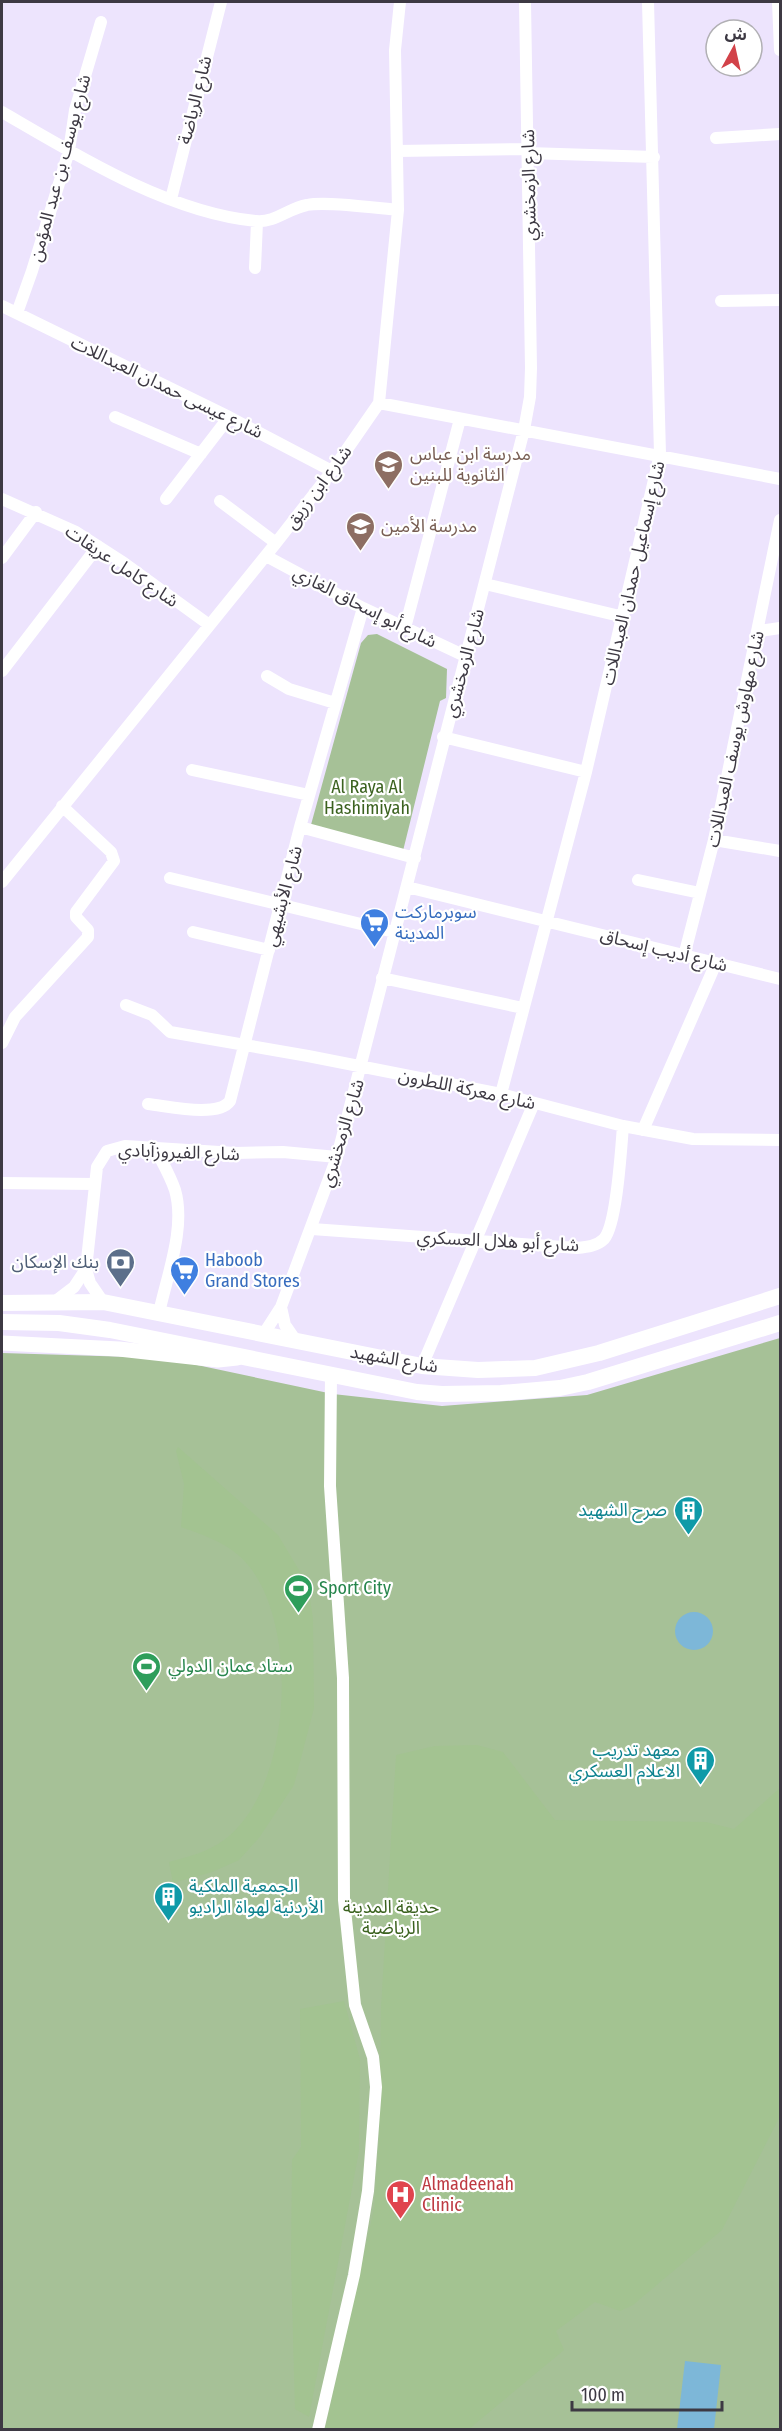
<svg xmlns="http://www.w3.org/2000/svg" width="782" height="2431" viewBox="0 0 782 2431" font-family="'Fira Sans Condensed','Noto Sans Arabic',sans-serif">
  <style>
    .green { fill: #a6c197 }
    .forest { fill: #a3c391 }
    .water { fill: #7db7d8 }
    .lines { fill: none; stroke-linecap: round; stroke-linejoin: round }
    .minor { stroke: #fff; stroke-width: 12 }
    .major { stroke: #fff; stroke-width: 15 }
    .highway { stroke: #fff; stroke-width: 16 }
    .labels { text-anchor: middle; stroke-width: 4.5; stroke-linejoin: round; paint-order: stroke }
    .street-label { font-size: 18px; fill: #3d3943; stroke: #fff }
    .education-label { font-size: 18px; fill: #785e54; stroke: #fff; text-anchor: start }
    .park-label { font-size: 18px; fill: #3b621f; stroke: #fff }
    .shop-label { font-size: 18px; fill: #366cbe; stroke: #fff; text-anchor: start }
    .service-label { font-size: 18px; fill: #4e5e75; stroke: #fff; text-anchor: end }
    .culture-label { font-size: 18px; fill: #0d838f; stroke: #fff; text-anchor: end }
    .leisure-label { font-size: 18px; fill: #27864d; stroke: #fff; text-anchor: start }
    .health-label { font-size: 18px; fill: #be3a42; stroke: #fff; text-anchor: start }
  </style>
  <rect width="100%" height="100%" fill="#ede4fd"/>
  <!-- green -->
  <path class="green" d="M 377,634 L 447,669 L 446,698 L 440,701 L 402,855 L 309,832 L 361,643 L 368,635 Z
    M 780,1338 L 780,2429 L 2,2429 L 2,1353 L 164,1358 L 333,1394 L 442,1406 L 587,1395 Z"/>
  <!-- forest -->
  <path class="forest" d="M 178,1447 L 278,1535 L 308,1585 L 313,1619 L 314,1708 L 294,1785 L 259,1838 L 239,1860 L 212,1872 L 173,1883 L 169,1862 C 187,1857 208,1852 224,1840 C 292,1790 300,1627 248,1565 C 231,1544 206,1536 181,1527 L 184,1484 L 176,1451 Z
    M 477,1745 L 503,1752 L 555,1820 L 706,1822 L 734,1829 L 780,1788 L 780,2116 L 722,2230 L 633,2305 L 620,2311 L 595,2302 L 556,2331 L 564,2350 L 469,2429 L 325,2430 L 374,2209 L 379,2142 L 381,2008 L 396,1755 L 435,1746 Z
    M 344,2001 L 360,2059 L 359,2151 L 309,2417 L 295,2409 L 291,2262 L 292,2160 L 301,2147 L 300,2009 Z"/>
  <!-- water -->
  <path class="water" d="M675 1631a19 19 0 1 1 38 0a19 19 0 1 1-38 0Z
    M 685,2361 L 721,2365 L 714,2429 L 677,2429 Z"/>
  <g class="lines">
    <!-- minor -->
    <path class="minor" d="M 778,2 L 780,50
      M 2,112 C 76,155 169,213 256,221 C 275,223 289,208 307,205 C 326,201 376,208 398,210
      M 716,138 L 780,134
      M 397,151 L 528,149
      M 528,153 L 654,157
      M 171,199 L 221,2
      M 255,268 L 257,222
      M 721,301 L 780,300
      M 2,306 L 229,417 L 332,471
      M 17,313 L 32,271 L 69,151 L 75,110 L 101,22
      M 379,403 L 780,479
      M 115,417 L 201,454
      M 2,499 L 76,532 L 124,563 L 208,624
      M 166,499 L 229,417
      M 220,501 L 276,543
      M 266,556 L 363,608 L 465,656
      M 2,558 L 36,512
      M 485,584 L 624,617
      M 405,628 L 460,419
      M 759,631 L 780,628
      M 2,671 L 98,546
      M 267,676 L 289,689 L 335,703
      M 443,737 L 586,772
      M 192,770 L 309,795
      M 300,827 L 415,858
      M 714,840 L 780,851
      M 170,878 L 394,932
      M 638,880 L 700,893
      M 2,882 L 276,543 L 332,471 L 379,403 L 398,210 L 395,50 L 400,2
      M 407,887 L 780,979
      M 193,932 L 269,950
      M 684,956 L 714,840 L 780,520
      M 382,978 L 523,1008
      M 126,1005 L 152,1015 L 170,1032 L 308,1056 L 501,1094 L 623,1126 L 693,1139 L 780,1140
      M 2,1043 L 15,1017 L 88,937 L 88,930 L 76,917 L 76,912 L 114,861 L 111,852 L 62,806
      M 501,1094 L 586,772 L 660,454 L 648,2
      M 148,1104 C 168,1106 218,1118 230,1101 L 300,827 L 363,608
      M 643,1130 L 716,963
      M 155,1148 C 162,1162 170,1175 175,1190 C 186,1228 167,1275 159,1313
      M 2,1183 L 95,1184
      M 312,1229 L 577,1248 C 587,1247 597,1246 604,1239 C 617,1224 621,1149 623,1126
      M 57,1300 L 74,1287 L 86,1269
      M 103,1302 L 90,1283 L 86,1269 L 97,1167 L 107,1151 L 125,1146 L 235,1153 L 283,1152 L 337,1157
      M 281,1307 L 285,1325 L 296,1341
      M 263,1335 L 281,1307 L 337,1157 L 524,430 L 530,397 L 531,368 L 525,2
      M 422,1366 L 534,1103
      M 318,2430 L 354,2275 L 368,2191 L 376,2087 L 373,2057 L 355,2005 L 344,1900 L 343,1678 L 330,1486 L 331,1375"/>
    <!-- major -->
    <path class="major" d="M 2,1343 L 119,1349 L 218,1360 L 237,1358"/>
    <!-- highway -->
    <path class="highway" d="M 2,1303 L 103,1302 L 422,1366 L 478,1370 L 535,1368 L 599,1353 L 780,1296
      M 2,1322 L 59,1323 L 110,1330 L 417,1392 L 442,1394 L 501,1393 L 560,1388 L 588,1382 L 780,1323"/>
  </g>
  <!-- icons -->
  <defs>
    <symbol id="school-pin" viewBox="-11 -11 22 30"><path d="M0 17L-7.5 6A9.5 9.5 0 1 1 7.5 6Z" fill="#8d6e63" stroke="#fff"/><path d="M0-5L7-2L0 1L-7-2ZM-4 1L0 2.5L4 1V4Q0 6-4 4Z" fill="#fff"/></symbol>
    <symbol id="supermarket-pin" viewBox="-11 -11 22 30"><path d="M0 17L-7.5 6A9.5 9.5 0 1 1 7.5 6Z" fill="#3f7fe0" stroke="#fff"/><path d="M-6-5.5h2.5l.6 2H6L4.5 2H-2.5L-4.4-4H-6ZM-1.5 3.2a1.3 1.3 0 1 0 .1 0ZM3 3.2a1.3 1.3 0 1 0 .1 0Z" fill="#fff"/></symbol>
    <symbol id="bank-pin" viewBox="-11 -11 22 30"><path d="M0 17L-7.5 6A9.5 9.5 0 1 1 7.5 6Z" fill="#5c6f8a" stroke="#fff"/><path d="M-6-4H6V4H-6ZM0-2.3a2.3 2.3 0 1 0 0 4.6a2.3 2.3 0 1 0 0-4.6Z" fill="#fff"/></symbol>
    <symbol id="building-pin" viewBox="-11 -11 22 30"><path d="M0 17L-7.5 6A9.5 9.5 0 1 1 7.5 6Z" fill="#0f9aa8" stroke="#fff"/><path d="M-4-6H4V6H1V3H-1V6H-4ZM-2.5-4.3h1.7v1.8h-1.7ZM.8-4.3h1.7v1.8H.8ZM-2.5-1h1.7V.8h-1.7ZM.8-1h1.7V.8H.8Z" fill="#fff"/></symbol>
    <symbol id="stadium-pin" viewBox="-11 -11 22 30"><path d="M0 17L-7.5 6A9.5 9.5 0 1 1 7.5 6Z" fill="#2e9e5b" stroke="#fff"/><path d="M0-5a6.5 5 0 1 0 0 10a6.5 5 0 1 0 0-10ZM-3.5-1.8h7v3.6h-7Z" fill="#fff"/></symbol>
    <symbol id="hospital-pin" viewBox="-11 -11 22 30"><path d="M0 17L-7.5 6A9.5 9.5 0 1 1 7.5 6Z" fill="#e0444e" stroke="#fff"/><path d="M-5-5h3v3.5h4V-5h3V5h-3V1.5h-4V5h-3Z" fill="#fff"/></symbol>
  </defs>
  <g fill-rule="evenodd">
    <use href="#school-pin" x="372" y="448" width="33" height="45"/>
    <use href="#school-pin" x="344" y="510" width="33" height="45"/>
    <use href="#supermarket-pin" x="358" y="906" width="33" height="45"/>
    <use href="#bank-pin" x="104" y="1246" width="33" height="45"/>
    <use href="#supermarket-pin" x="168" y="1254" width="33" height="45"/>
    <use href="#building-pin" x="672" y="1494" width="33" height="45"/>
    <use href="#stadium-pin" x="282" y="1572" width="33" height="45"/>
    <use href="#stadium-pin" x="130" y="1650" width="33" height="45"/>
    <use href="#building-pin" x="684" y="1744" width="33" height="45"/>
    <use href="#building-pin" x="152" y="1880" width="33" height="45"/>
    <use href="#hospital-pin" x="384" y="2178" width="33" height="45"/>
  </g>
  <g class="labels">
    <!-- street labels -->
    <g class="street-label">
      <text transform="translate(195 100) rotate(-76)" y="6">شارع الرياضة</text>
      <text transform="translate(60 168) rotate(-75)" y="6">شارع يوسف بن عبد المؤمن</text>
      <text transform="translate(529 185) rotate(-91)" y="6">شارع الزمخشري</text>
      <text transform="translate(167 387) rotate(26)" y="6">شارع عيسى حمدان العبداللات</text>
      <text transform="translate(318 487) rotate(-53)" y="6">شارع ابن زريق</text>
      <text transform="translate(122 566) rotate(34)" y="6">شارع كامل عريقات</text>
      <text transform="translate(633 573) rotate(-77)" y="6">شارع إسماعيل حمدان العبداللات</text>
      <text transform="translate(365 607) rotate(27)" y="6">شارع أبو إسحاق الغازي</text>
      <text transform="translate(464 663) rotate(-75)" y="6">شارع الزمخشري</text>
      <text transform="translate(735 739) rotate(-78)" y="6">شارع مهاوش يوسف العبداللات</text>
      <text transform="translate(283 896) rotate(-75)" y="6">شارع الأبشيهي</text>
      <text transform="translate(664 950) rotate(14)" y="6">شارع أديب إسحاق</text>
      <text transform="translate(467 1089) rotate(12)" y="6">شارع معركة اللطرون</text>
      <text transform="translate(342 1133) rotate(-73)" y="6">شارع الزمخشري</text>
      <text transform="translate(179 1152) rotate(2)" y="6">شارع الفيروزآبادي</text>
      <text transform="translate(498 1241) rotate(3)" y="6">شارع أبو هلال العسكري</text>
      <text transform="translate(394 1359) rotate(10)" y="6">شارع الشهيد</text>
    </g>
    <!-- education labels -->
    <g class="education-label">
      <text x="410" y="460">مدرسة ابن عباس<tspan x="410" dy="21">الثانوية للبنين</tspan></text>
      <text x="381" y="532">مدرسة الأمين</text>
    </g>
    <!-- park labels -->
    <g class="park-label">
      <text x="367" y="793">Al Raya Al<tspan x="367" dy="21">Hashimiyah</tspan></text>
      <text x="391" y="1913">حديقة المدينة<tspan x="391" dy="21">الرياضية</tspan></text>
    </g>
    <!-- shop labels -->
    <g class="shop-label">
      <text x="395" y="918">سوبرماركت<tspan x="395" dy="21">المدينة</tspan></text>
      <text x="205" y="1266">Haboob<tspan x="205" dy="21">Grand Stores</tspan></text>
    </g>
    <!-- service labels -->
    <g class="service-label">
      <text x="99" y="1268">بنك الإسكان</text>
    </g>
    <!-- culture labels -->
    <g class="culture-label">
      <text x="667" y="1516">صرح الشهيد</text>
      <text x="680" y="1756">معهد تدريب<tspan x="680" dy="21">الاعلام العسكري</tspan></text>
      <text x="189" y="1892" text-anchor="start">الجمعية الملكية<tspan x="189" dy="21">الأردنية لهواة الراديو</tspan></text>
    </g>
    <!-- leisure labels -->
    <g class="leisure-label">
      <text x="319" y="1594">Sport City</text>
      <text x="168" y="1672">ستاد عمان الدولي</text>
    </g>
    <!-- health labels -->
    <g class="health-label">
      <text x="422" y="2190">Almadeenah<tspan x="422" dy="21">Clinic</tspan></text>
    </g>
  </g>
  <!-- border -->
  <rect width="782" height="2431" fill="none" stroke="#3d3943" stroke-width="6"/>
  <!-- north arrow -->
  <g transform="translate(734 48) rotate(8)"><circle r="28" fill="#ffffff" stroke="#b1b0b4" stroke-width="1.5"/>
  <path d="M0-4.5L10 22L0 15L-10 22Z" fill="#d24249"/>
  <text y="-9" font-size="16" font-weight="bold" text-anchor="middle" fill="#3d3943">ش</text>
  </g>
  <!-- scale -->
  <path d="M572 2401v9h150v-9" fill="none" stroke="#3d3943" stroke-width="3"/>
  <text x="581" y="2401" font-size="18" fill="#3d3943" stroke="#ffffff" stroke-width="4.5" paint-order="stroke">100 m</text>
</svg>
